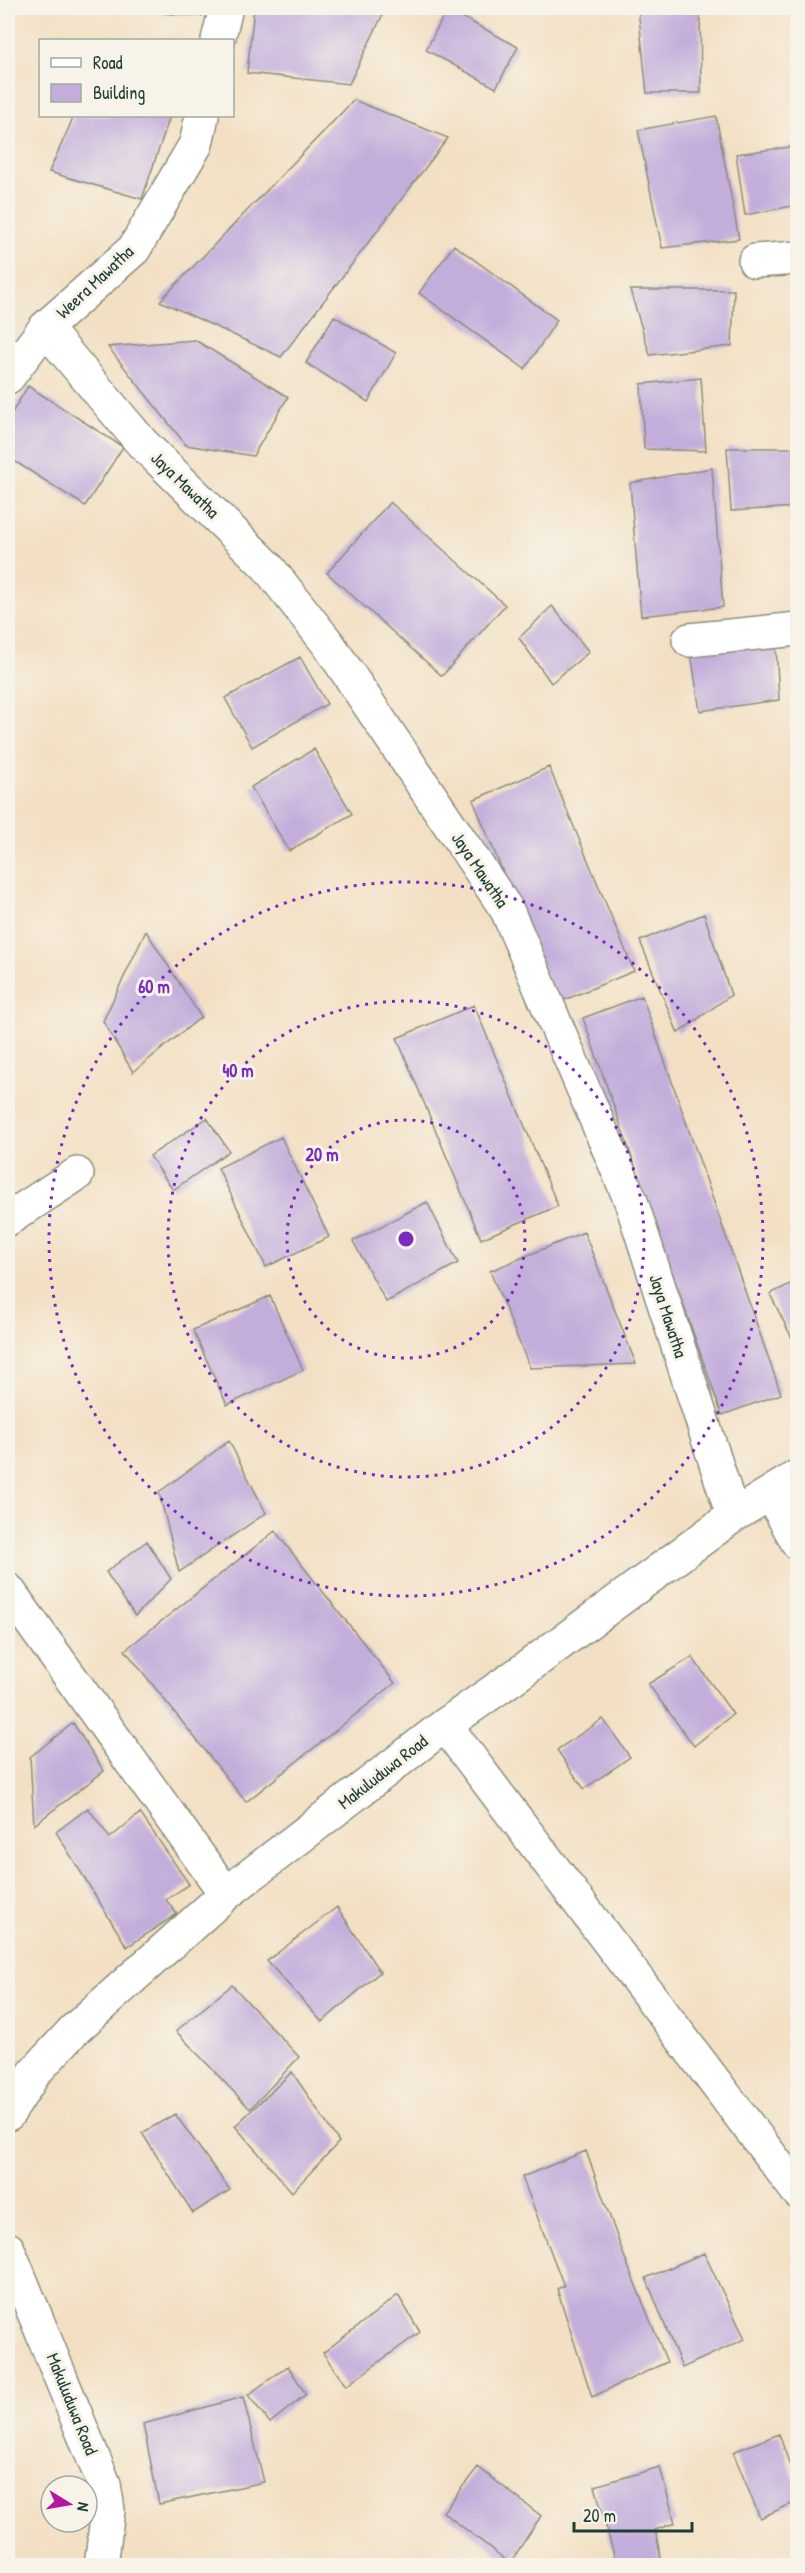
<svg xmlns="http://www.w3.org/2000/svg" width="805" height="2573" viewBox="0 0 805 2573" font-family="'Patrick Hand',sans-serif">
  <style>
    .building { fill: #c3aedb }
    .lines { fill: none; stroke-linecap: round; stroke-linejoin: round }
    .minor-casing { stroke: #898e7c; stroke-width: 36 }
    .minor { stroke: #fff; stroke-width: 33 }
    .ring { fill: none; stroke: #7b2cbf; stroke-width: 3; stroke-dasharray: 3 6 }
    .labels { text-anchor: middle; stroke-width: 6; stroke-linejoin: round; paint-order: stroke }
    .street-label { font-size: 18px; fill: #1f3d34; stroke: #f7f3e8 }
    .centre { fill: #7b2cbf; stroke: #f7f3e8; stroke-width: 3 }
    .ring-label { font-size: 18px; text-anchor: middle; font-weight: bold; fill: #7b2cbf; stroke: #f7f3e8; stroke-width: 6; stroke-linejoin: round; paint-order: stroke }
  </style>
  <rect width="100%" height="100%" fill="#f7f3e8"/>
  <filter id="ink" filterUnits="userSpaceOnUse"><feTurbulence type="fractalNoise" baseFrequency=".0167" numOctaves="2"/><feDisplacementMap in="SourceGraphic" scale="12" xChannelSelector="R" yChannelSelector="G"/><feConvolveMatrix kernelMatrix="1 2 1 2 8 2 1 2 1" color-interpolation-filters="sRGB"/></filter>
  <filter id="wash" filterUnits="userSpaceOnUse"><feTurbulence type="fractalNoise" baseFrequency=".008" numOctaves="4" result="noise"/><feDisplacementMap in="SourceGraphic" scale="24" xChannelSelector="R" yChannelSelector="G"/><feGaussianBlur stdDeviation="1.35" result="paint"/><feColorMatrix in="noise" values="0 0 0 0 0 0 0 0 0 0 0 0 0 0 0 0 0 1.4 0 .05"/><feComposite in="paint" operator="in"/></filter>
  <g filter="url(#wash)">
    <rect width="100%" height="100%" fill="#f3e0c4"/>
    <g id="blocks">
      <!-- building -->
      <path class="building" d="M 164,8 L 203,8 L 202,16 L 163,13 Z
        M 254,8 L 386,8 L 349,84 L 247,73 Z
        M 638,8 L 700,8 L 701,93 L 647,93 Z
        M 447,9 L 518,47 L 496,88 L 426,50 Z
        M 354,100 L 448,138 L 281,357 L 160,301 Z
        M 74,116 L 170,116 L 142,199 L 49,172 Z
        M 716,116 L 739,239 L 662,248 L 638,130 Z
        M 798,146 L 798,205 L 745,215 L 736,154 Z
        M 454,245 L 557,320 L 525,369 L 419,293 Z
        M 630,290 L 734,290 L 732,346 L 650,355 Z
        M 334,316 L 396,353 L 368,402 L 306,363 Z
        M 195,340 L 288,397 L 253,456 L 186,445 L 108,347 Z
        M 701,378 L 706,451 L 644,449 L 641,384 Z
        M 28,386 L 123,447 L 85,506 L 8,457 L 8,419 Z
        M 727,448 L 798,448 L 798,507 L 731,511 Z
        M 712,468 L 723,607 L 641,616 L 630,483 Z
        M 390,502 L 505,605 L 442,676 L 327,573 Z
        M 552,606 L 589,652 L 551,683 L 519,638 Z
        M 689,640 L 776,646 L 779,700 L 700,711 Z
        M 300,657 L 327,704 L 252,747 L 225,698 Z
        M 314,749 L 352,814 L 289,851 L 251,787 Z
        M 549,767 L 634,971 L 557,1003 L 473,800 Z
        M 704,914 L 731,995 L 678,1033 L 640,941 Z
        M 146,931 L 201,1017 L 133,1072 L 103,1021 Z
        M 642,996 L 781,1394 L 722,1415 L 583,1018 Z
        M 474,1005 L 558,1206 L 481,1239 L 397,1038 Z
        M 207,1118 L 229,1151 L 173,1190 L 150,1156 Z
        M 281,1137 L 329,1237 L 266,1267 L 218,1168 Z
        M 427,1202 L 458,1263 L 386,1302 L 353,1241 Z
        M 584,1232 L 636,1364 L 530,1368 L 490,1271 Z
        M 798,1280 L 798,1350 L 770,1294 Z
        M 270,1296 L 303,1370 L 227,1405 L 193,1330 Z
        M 229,1441 L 266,1513 L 179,1572 L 159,1492 Z
        M 275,1531 L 395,1683 L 246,1802 L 125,1650 Z
        M 147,1541 L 171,1579 L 135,1616 L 106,1572 Z
        M 692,1657 L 733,1714 L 694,1746 L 648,1684 Z
        M 603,1719 L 630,1757 L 584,1789 L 557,1750 Z
        M 73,1723 L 104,1771 L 34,1825 L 30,1757 Z
        M 88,1808 L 110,1838 L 140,1813 L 189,1884 L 166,1900 L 177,1914 L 127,1947 L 56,1832 Z
        M 337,1907 L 380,1972 L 322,2022 L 267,1961 Z
        M 232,1985 L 299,2057 L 250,2109 L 176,2031 Z
        M 292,2072 L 339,2142 L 292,2192 L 235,2126 Z
        M 175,2114 L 230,2190 L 193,2213 L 142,2133 Z
        M 586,2151 L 626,2261 L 667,2362 L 592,2397 L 557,2289 L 564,2286 L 522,2177 Z
        M 704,2253 L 745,2339 L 682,2368 L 646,2278 Z
        M 398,2295 L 420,2332 L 346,2386 L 323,2353 Z
        M 288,2366 L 306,2394 L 270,2423 L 248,2395 Z
        M 243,2397 L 264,2482 L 159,2504 L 143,2424 Z
        M 779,2434 L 798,2489 L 798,2501 L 760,2518 L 733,2452 Z
        M 478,2467 L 541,2516 L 510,2563 L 443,2512 Z
        M 660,2467 L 675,2523 L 655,2530 L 662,2563 L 657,2566 L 617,2566 L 595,2486 Z"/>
    </g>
  </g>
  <g filter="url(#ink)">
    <use href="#blocks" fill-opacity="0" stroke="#898e7c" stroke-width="1.5"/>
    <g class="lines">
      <defs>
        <path id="minor" d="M 218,40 L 226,8
          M 755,261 L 798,258
          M 45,328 L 142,443 L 267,566 L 329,645 L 507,910 L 631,1201 L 733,1516
          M 8,377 L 45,328 L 134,249 L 196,144 L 202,116
          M 689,640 L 798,629
          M 8,1219 L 77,1174
          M 771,1494 L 798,1543
          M 8,1590 L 226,1894
          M 445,1725 L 798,2192
          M 8,2114 L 35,2072 L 74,2030 L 226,1894 L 445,1725 L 521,1672 L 733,1516 L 798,1476
          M 8,2249 L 104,2484 L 108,2510 L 101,2566"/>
      </defs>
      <!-- minor casing -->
      <use href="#minor" class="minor-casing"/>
      <!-- minor -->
      <use href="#minor" class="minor"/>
    </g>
  </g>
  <!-- distance rings -->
  <g class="ring">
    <circle cx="406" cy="1239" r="119"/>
    <circle cx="406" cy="1239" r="238"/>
    <circle cx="406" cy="1239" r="357"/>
  </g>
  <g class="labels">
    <!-- street labels -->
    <g class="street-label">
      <text transform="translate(95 282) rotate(-43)" y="6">Weera Mawatha</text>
      <text transform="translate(185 485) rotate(44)" y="6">Jaya Mawatha</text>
      <text transform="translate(480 870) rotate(56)" y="6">Jaya Mawatha</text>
      <text transform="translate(668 1316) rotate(72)" y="6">Jaya Mawatha</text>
      <text transform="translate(383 1772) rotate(-38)" y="6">Makuluduwa Road</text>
      <text transform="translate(72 2404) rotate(68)" y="6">Makuluduwa Road</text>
    </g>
  </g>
  <circle cx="406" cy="1239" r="9" class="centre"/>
  <g class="ring-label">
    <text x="154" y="993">60 m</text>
    <text x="238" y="1077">40 m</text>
    <text x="322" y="1161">20 m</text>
  </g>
  <!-- margin -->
  <rect width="805" height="2573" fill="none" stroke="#f7f3e8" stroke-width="30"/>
  <!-- legend -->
  <rect x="39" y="39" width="195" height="78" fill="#f7f3e8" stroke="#a1aaa0" stroke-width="1.5"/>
  <rect x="51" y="58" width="30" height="9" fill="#ffffff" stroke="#a1aaa0" stroke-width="1.5"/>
  <text x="93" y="69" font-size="18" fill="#1f3d34">Road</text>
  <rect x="51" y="84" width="30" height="18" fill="#c3aedb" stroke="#a1aaa0" stroke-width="1.5"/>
  <text x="93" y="99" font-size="18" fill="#1f3d34">Building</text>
  <!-- north arrow -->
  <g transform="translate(69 2504) rotate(101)"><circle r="28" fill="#f7f3e8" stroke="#a1aaa0" stroke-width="1.5"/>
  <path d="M0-4.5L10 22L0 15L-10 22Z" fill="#b5179e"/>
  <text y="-9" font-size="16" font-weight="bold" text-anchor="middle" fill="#1f3d34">N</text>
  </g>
  <!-- scale -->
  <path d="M574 2522v9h118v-9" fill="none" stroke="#1f3d34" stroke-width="3"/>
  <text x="583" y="2522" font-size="18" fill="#1f3d34" stroke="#f7f3e8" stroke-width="4.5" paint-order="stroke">20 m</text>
</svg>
